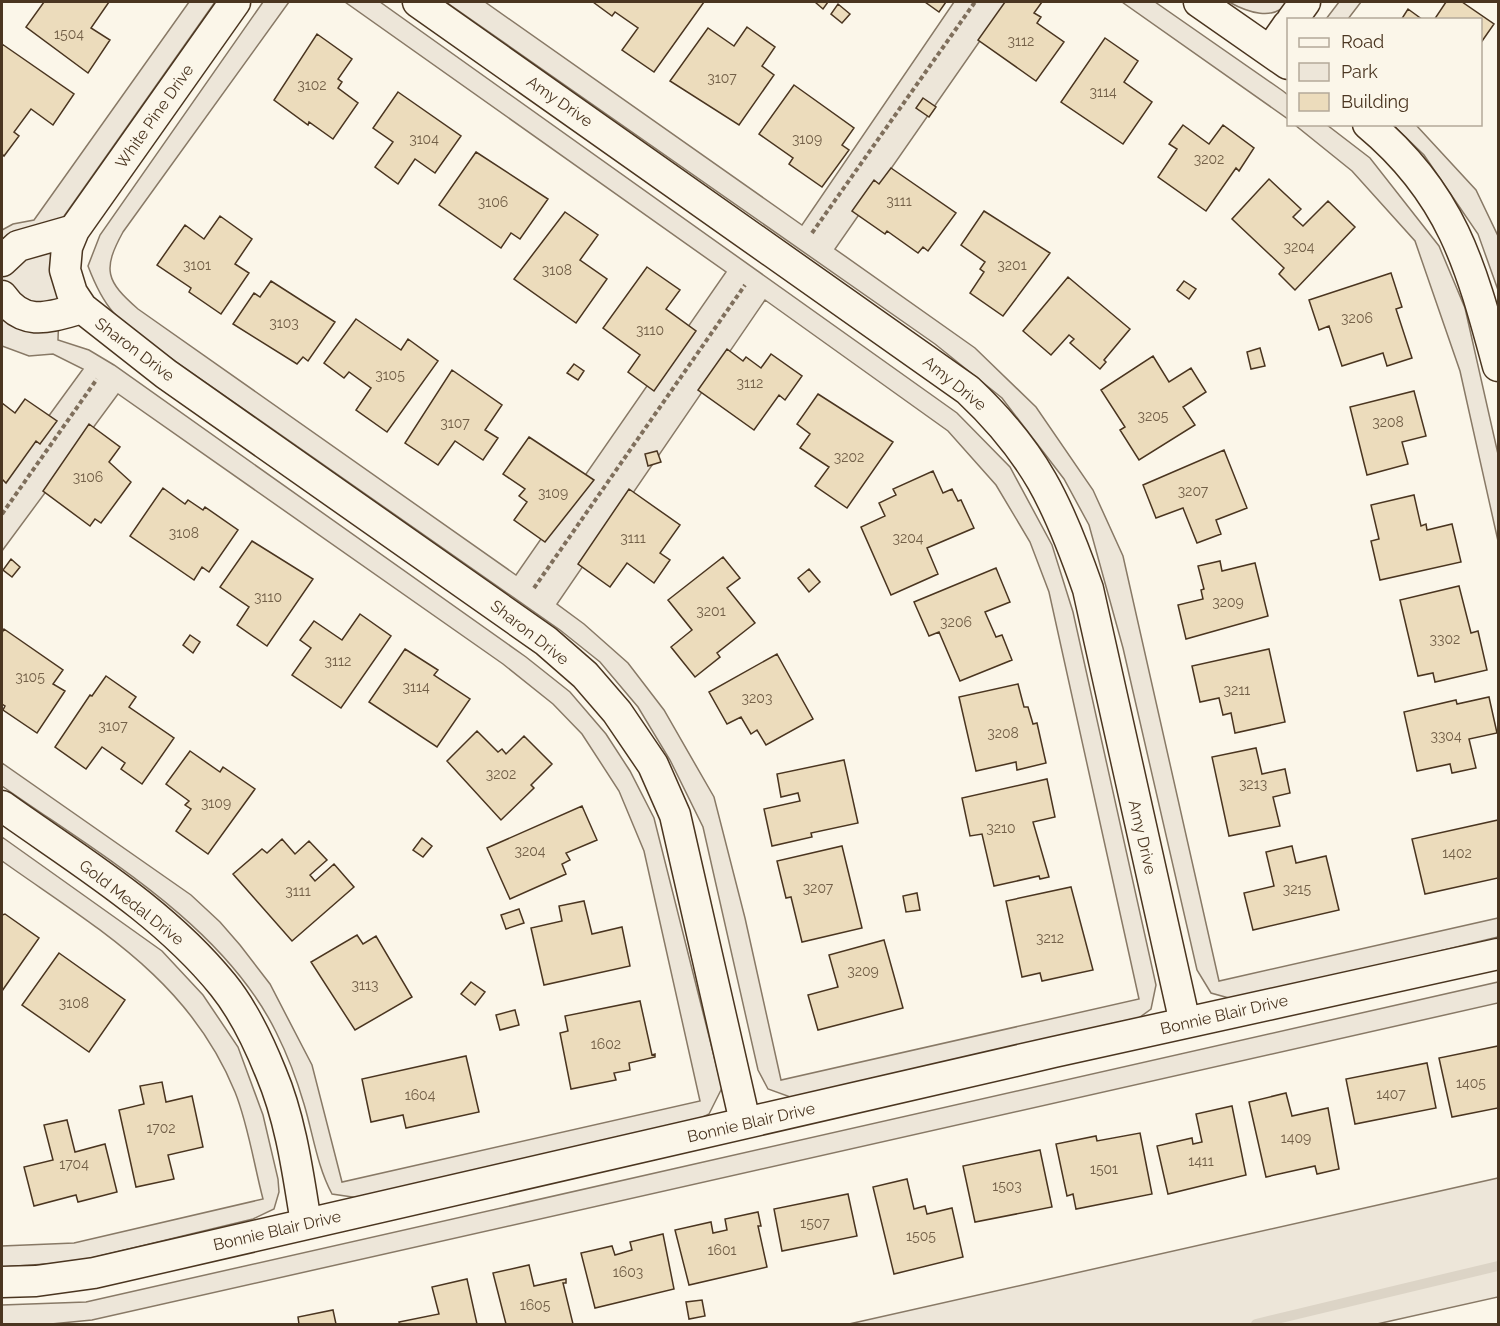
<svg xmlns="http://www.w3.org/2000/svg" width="1500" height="1326" viewBox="0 0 1500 1326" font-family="Raleway,sans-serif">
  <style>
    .green { fill: #ede6d9; stroke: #887966; stroke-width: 1.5; fill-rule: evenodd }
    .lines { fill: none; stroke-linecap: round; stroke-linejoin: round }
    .stream { stroke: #dcd4c6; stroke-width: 10 }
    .building { fill: #ecdcbc; stroke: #4a3520; stroke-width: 1.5 }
    .street-casing { stroke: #4a3520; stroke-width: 33 }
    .path { stroke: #7f6f5c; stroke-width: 4; stroke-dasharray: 4.5 3; stroke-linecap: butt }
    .street { stroke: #fbf6e9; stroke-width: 30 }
    .labels { text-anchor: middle; stroke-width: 4.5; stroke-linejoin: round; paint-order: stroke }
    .number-label { font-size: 14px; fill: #725f47 }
    .street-label { font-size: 16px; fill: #4a3520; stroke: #fbf6e9 }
  </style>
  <rect width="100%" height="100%" fill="#fbf6e9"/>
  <!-- green -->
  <path class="green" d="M 189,2 L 215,2 L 62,219 L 58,340 L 89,350 L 114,365 L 526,657 L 570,692 L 606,734 L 630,771 L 654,818 L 722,1088 L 709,1114 L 691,1123 L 359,1198 L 332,1194 C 317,1166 313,1134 304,1104 C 297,1080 287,1054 276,1032 C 223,924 97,853 2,786 L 2,763 L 191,895 L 220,922 L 240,945 L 270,984 L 312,1065 L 342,1182 L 700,1101 L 644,851 L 619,791 L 582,734 L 553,704 L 503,664 L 118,394 L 2,551 L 2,480 L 83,369 L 53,354 L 29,356 L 2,346 L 2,230 L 13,224 L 34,220 Z
    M 263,2 L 289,2 L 123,232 C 102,270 106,281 138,309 L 516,575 L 726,272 L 345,2 L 380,2 L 957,413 L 1010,467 L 1052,545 L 1073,612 L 1156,985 L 1151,1009 L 1132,1023 L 793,1098 L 768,1089 L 758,1070 L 703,827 L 670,760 L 638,707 L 600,662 L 560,630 L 155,347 C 118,320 105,311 88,266 L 100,235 ZM 765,300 L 948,431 L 996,485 L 1030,542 L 1049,592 L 1139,999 L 781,1080 L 745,918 L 714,797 L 664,710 L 628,663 L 584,624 L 557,604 Z
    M 446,2 L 485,2 L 802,225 L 954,2 L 1007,2 L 835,249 L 975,348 L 1036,407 L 1093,490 L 1123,556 L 1219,981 L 1498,918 L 1498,937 L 1236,1000 L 1211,993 L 1197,970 L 1123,648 L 1089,525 L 1064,479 L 1002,398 L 935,344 Z
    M 1122,2 L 1155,2 L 1283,91 L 1288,95 L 1288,119 Z
    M 1229,2 L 1288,2 C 1274,22 1247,12 1229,2 Z
    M 1339,2 L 1361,2 L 1348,19 L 1326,19 Z
    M 1295,125 L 1327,125 L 1370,158 L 1439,246 L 1465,308 L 1498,454 L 1498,541 L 1460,371 L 1415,241 L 1352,171 Z
    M 1393,125 L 1416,125 L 1476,190 L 1498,236 L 1498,290 L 1478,234 L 1424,155 Z
    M 2,837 L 162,951 L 203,995 L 238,1047 L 263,1115 L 278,1179 L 279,1192 L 274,1209 L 253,1219 L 75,1262 L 2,1267 L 2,1246 L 74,1243 L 263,1199 C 254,1165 248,1124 235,1092 C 189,979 96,928 2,861 Z
    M 1498,982 L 1498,1003 L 92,1320 L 51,1324 L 2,1324 L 2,1305 L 86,1302 Z
    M 1498,1178 L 1498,1297 L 1377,1324 L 849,1324 Z"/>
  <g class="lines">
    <!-- stream -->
    <path class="stream" d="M 1256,1324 L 1498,1266"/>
  </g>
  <!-- building -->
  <path class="building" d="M 44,2 L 109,2 L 91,28 L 110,40 L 88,73 L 26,27 Z
    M 593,2 L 704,2 L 654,72 L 622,50 L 638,28 L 615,12 L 612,16 Z
    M 815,2 L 828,2 L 823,9 Z
    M 925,2 L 946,2 L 939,12 Z
    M 1005,2 L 1042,2 L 1034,13 L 1041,17 L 1037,23 L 1064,42 L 1036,81 L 978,40 Z
    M 1446,2 L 1462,2 L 1494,24 L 1480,44 L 1480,20 L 1434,20 Z
    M 838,4 L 850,14 L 842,23 L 831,14 Z
    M 1408,9 L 1423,20 L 1401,20 Z
    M 747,27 L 775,47 L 762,66 L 774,75 L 739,125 L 670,81 L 708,28 L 734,46 Z
    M 317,34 L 352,59 L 338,79 L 342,82 L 338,88 L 358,103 L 333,139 L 309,122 L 308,125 L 274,100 Z
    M 1105,38 L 1138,61 L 1124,82 L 1152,102 L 1123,144 L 1061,102 Z
    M 2,44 L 74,94 L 53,125 L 31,109 L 14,132 L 19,136 L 4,156 L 2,154 Z
    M 794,85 L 854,128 L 842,145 L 849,150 L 822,187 L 789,164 L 793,158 L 759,134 Z
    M 398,92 L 461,136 L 435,173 L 415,159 L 398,184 L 375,167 L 393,142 L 373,128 Z
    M 923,98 L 936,107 L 929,117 L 916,108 Z
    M 1183,125 L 1209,144 L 1223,125 L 1254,148 L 1239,171 L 1236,168 L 1206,211 L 1158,177 L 1177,149 L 1169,144 Z
    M 476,152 L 548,199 L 520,239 L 511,233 L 501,248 L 439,205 Z
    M 891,168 L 956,213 L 928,251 L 923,247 L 918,253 L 887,231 L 885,234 L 852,211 L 874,180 L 879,184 Z
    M 1269,179 L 1301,209 L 1293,217 L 1303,226 L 1328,201 L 1355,227 L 1295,290 L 1279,274 L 1284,268 L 1232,219 Z
    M 984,211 L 1050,253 L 1003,316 L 970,293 L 984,272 L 980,269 L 985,262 L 961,245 Z
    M 565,212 L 598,235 L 580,260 L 607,279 L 576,323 L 514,279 Z
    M 220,216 L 252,239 L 235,264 L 249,273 L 221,314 L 189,292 L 191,288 L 157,265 L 185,225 L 204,239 Z
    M 647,267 L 680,290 L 666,309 L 696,331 L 654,391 L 628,372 L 640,355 L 603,328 Z
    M 1391,273 L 1402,307 L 1396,309 L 1412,358 L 1387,366 L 1383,353 L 1342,366 L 1329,326 L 1319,330 L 1309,300 Z
    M 1068,277 L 1130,329 L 1104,360 L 1106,362 L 1100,369 L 1070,343 L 1074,339 L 1069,335 L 1051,355 L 1023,331 Z
    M 271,281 L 335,322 L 308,361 L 303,357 L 297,364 L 233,324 L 254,293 L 260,297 Z
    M 1184,281 L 1196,289 L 1189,299 L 1177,290 Z
    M 356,319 L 401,350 L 408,339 L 438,361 L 387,432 L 356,410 L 371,388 L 349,372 L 344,378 L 324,363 Z
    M 1260,348 L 1265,366 L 1251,369 L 1247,352 Z
    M 727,349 L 743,361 L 746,357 L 761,368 L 771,354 L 802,376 L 785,400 L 779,395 L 754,430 L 698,390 Z
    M 1153,356 L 1169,382 L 1191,368 L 1206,392 L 1183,407 L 1195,425 L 1139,460 L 1120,430 L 1125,427 L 1101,390 Z
    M 574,364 L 584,371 L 578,380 L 567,373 Z
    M 452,370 L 502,405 L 485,430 L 498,438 L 483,460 L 455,441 L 438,465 L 405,443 Z
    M 1414,391 L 1426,436 L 1402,442 L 1408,464 L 1367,475 L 1350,407 Z
    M 818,394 L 893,442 L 847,508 L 815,486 L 829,467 L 800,448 L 810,434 L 797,424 Z
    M 25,399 L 57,421 L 40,444 L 36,441 L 6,483 L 2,479 L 2,403 L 15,413 Z
    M 89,424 L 120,447 L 109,462 L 131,482 L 101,523 L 95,519 L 90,526 L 43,491 Z
    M 529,437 L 594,480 L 545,542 L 514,520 L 527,502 L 519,496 L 525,489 L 503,474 Z
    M 1224,450 L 1247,508 L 1216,520 L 1221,534 L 1197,543 L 1183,508 L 1156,518 L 1143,485 Z
    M 657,451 L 661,462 L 648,466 L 645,454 Z
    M 933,471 L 943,493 L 952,489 L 958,501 L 961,500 L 974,528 L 927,548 L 938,574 L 891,595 L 861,527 L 885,516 L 879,503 L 896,495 L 893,489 Z
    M 163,488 L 185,504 L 188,500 L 203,510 L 205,507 L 238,530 L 209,572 L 202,567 L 194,580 L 130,536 Z
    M 629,489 L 680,525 L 660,553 L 670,560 L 654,583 L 627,563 L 610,587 L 578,564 Z
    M 1414,495 L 1421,526 L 1426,524 L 1427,530 L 1452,524 L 1461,562 L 1380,580 L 1371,541 L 1379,539 L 1371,505 Z
    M 252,541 L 313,579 L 267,646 L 237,625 L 249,607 L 220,587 Z
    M 723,557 L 740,578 L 727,588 L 755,623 L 717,653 L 720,657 L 695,677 L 671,647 L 692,630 L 668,600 Z
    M 11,559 L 20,567 L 12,577 L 3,570 Z
    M 1220,561 L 1222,571 L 1255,563 L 1268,616 L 1186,639 L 1178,605 L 1203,599 L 1201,590 L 1204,589 L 1198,566 Z
    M 996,568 L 1010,602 L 985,612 L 996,637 L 1002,635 L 1012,660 L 960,681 L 939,632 L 929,636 L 914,602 Z
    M 809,569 L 820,582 L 809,592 L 798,578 Z
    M 1459,586 L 1471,633 L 1478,631 L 1487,670 L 1435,682 L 1433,673 L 1418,676 L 1400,600 Z
    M 360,614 L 391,636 L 341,708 L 292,675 L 311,648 L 300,640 L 314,621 L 342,640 Z
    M 4,629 L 63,670 L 53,684 L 65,691 L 37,733 L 3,710 L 5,706 L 2,704 L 2,633 Z
    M 190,635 L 200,642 L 193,653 L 183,645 Z
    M 405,649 L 438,670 L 434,675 L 470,699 L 437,747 L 369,702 Z
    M 1269,649 L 1285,722 L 1235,733 L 1231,713 L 1223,715 L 1219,698 L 1200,702 L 1192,666 Z
    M 777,654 L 813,719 L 766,745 L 757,730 L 751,734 L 741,717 L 727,724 L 709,692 Z
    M 106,676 L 136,697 L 129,707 L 174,738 L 142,784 L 121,769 L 125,763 L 102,747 L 86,769 L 55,747 L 90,695 L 92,696 Z
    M 1018,684 L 1024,707 L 1028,707 L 1033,724 L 1037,723 L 1046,763 L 1017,770 L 1016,762 L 976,771 L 959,697 Z
    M 1489,697 L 1497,733 L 1469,739 L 1476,768 L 1452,773 L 1450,764 L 1417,771 L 1404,712 L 1456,700 L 1457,704 Z
    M 477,731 L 498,752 L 502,749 L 506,754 L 524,736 L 552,764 L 531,785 L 534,788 L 501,820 L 447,761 Z
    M 1256,748 L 1262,774 L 1285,769 L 1290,793 L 1273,797 L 1280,826 L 1229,836 L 1212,757 Z
    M 190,751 L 220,772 L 223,767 L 255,789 L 208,854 L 176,831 L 191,809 L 185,805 L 189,801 L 166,784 Z
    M 844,760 L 858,823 L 811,833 L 812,837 L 772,846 L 764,809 L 800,801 L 798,793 L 781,797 L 777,774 Z
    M 1047,779 L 1055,817 L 1033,822 L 1049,877 L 1040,879 L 1039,876 L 994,886 L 982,834 L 970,836 L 962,798 Z
    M 582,806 L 597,840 L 566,853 L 570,860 L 562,864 L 566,874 L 510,899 L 487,848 Z
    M 1498,820 L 1498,878 L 1425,894 L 1412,839 Z
    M 422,838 L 432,846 L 423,857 L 413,850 Z
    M 282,839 L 295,854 L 309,841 L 327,860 L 310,875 L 315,881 L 334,864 L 354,887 L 292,941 L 233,874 L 262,849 L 267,853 Z
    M 842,846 L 862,928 L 802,942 L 791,897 L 786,898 L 777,861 Z
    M 1292,846 L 1296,863 L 1326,856 L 1339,910 L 1253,930 L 1244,893 L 1274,886 L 1266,852 Z
    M 1071,887 L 1093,970 L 1042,981 L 1040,973 L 1022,977 L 1006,901 Z
    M 917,893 L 920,910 L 906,912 L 903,896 Z
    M 584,901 L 592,934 L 622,927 L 630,966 L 544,985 L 531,928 L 562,921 L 559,906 Z
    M 519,909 L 524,923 L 506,929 L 501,915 Z
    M 5,914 L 39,938 L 2,991 L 2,915 Z
    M 357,935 L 363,944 L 376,936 L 412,997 L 355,1030 L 311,962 Z
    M 884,940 L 903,1008 L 818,1030 L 808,995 L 838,987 L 829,955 Z
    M 59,953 L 125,1000 L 89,1052 L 22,1005 Z
    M 471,982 L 485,992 L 475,1005 L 461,994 Z
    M 640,1001 L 652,1055 L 655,1054 L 655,1057 L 629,1063 L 630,1070 L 614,1073 L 616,1080 L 571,1089 L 560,1033 L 568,1031 L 565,1016 Z
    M 515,1010 L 519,1025 L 500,1030 L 496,1015 Z
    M 1498,1046 L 1498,1108 L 1452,1117 L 1439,1058 Z
    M 466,1056 L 479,1112 L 406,1128 L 403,1115 L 371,1122 L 362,1079 Z
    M 1427,1063 L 1436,1108 L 1355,1124 L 1346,1079 Z
    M 162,1082 L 166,1102 L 192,1096 L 203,1147 L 168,1155 L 174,1179 L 136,1187 L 119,1110 L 144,1104 L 140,1086 Z
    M 1286,1093 L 1292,1116 L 1328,1108 L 1339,1169 L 1317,1174 L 1315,1166 L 1266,1177 L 1249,1102 Z
    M 1232,1106 L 1246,1175 L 1168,1194 L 1157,1146 L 1192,1138 L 1193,1144 L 1202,1142 L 1196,1114 Z
    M 67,1120 L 75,1152 L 105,1144 L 117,1192 L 78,1202 L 76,1195 L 34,1206 L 24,1167 L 53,1160 L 44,1125 Z
    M 1140,1133 L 1152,1194 L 1076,1209 L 1073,1194 L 1067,1196 L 1056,1144 L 1096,1136 L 1097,1141 Z
    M 1040,1150 L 1052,1207 L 975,1222 L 963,1166 Z
    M 907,1179 L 914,1209 L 925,1206 L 927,1214 L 952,1208 L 963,1257 L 894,1274 L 873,1187 Z
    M 848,1194 L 857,1236 L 782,1251 L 774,1209 Z
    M 758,1212 L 761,1226 L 758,1226 L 767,1267 L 689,1285 L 675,1230 L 711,1222 L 713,1233 L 727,1230 L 725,1219 Z
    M 663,1234 L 674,1289 L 595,1308 L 581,1253 L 612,1246 L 615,1255 L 632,1250 L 630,1242 Z
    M 529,1265 L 534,1286 L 566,1279 L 566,1283 L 563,1283 L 573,1324 L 506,1324 L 493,1273 Z
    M 467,1279 L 477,1324 L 400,1324 L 399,1322 L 439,1314 L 432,1287 Z
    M 702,1300 L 705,1316 L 689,1319 L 686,1302 Z
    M 333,1310 L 336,1324 L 299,1324 L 298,1317 Z"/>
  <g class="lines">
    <defs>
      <path id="street" d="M 235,2 L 74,230 L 67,247 L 65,270 L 72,293 L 82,308 L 166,374 L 546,641 L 585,675 L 617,712 L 653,765 L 675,815 L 745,1122
        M 418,2 L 968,390 C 1035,453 1058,503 1088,589 L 1185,1023
        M 1199,2 L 1288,64
        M 1292,20 L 1305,2
        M 1270,51 L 1288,25
        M 1368,124 C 1452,194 1471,266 1498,366
        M 2,261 L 18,246 L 74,230
        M 2,296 C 24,328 50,317 82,308
        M 2,806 C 79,861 163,911 223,985 C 244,1011 259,1043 271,1073 C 291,1120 298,1174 306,1223
        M 2,1282 L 36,1281 L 94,1273 L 1054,1052 L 1498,954"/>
    </defs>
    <!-- street casing -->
    <use href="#street" class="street-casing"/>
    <!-- path -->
    <path class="path" d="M 812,233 L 975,2
      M 2,514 L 97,379
      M 534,588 L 745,285"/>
    <!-- street -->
    <use href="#street" class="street"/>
  </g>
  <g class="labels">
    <!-- number labels -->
    <g class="number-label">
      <text x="69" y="39">1504</text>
      <text x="1021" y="46">3112</text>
      <text x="722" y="83">3107</text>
      <text x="312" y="90">3102</text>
      <text x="1103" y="97">3114</text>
      <text x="424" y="144">3104</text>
      <text x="807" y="144">3109</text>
      <text x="1209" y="164">3202</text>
      <text x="899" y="206">3111</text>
      <text x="493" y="207">3106</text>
      <text x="1299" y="252">3204</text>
      <text x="197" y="270">3101</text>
      <text x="1012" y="270">3201</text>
      <text x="557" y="275">3108</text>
      <text x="1357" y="323">3206</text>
      <text x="284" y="328">3103</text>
      <text x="650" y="335">3110</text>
      <text x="390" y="380">3105</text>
      <text x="750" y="388">3112</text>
      <text x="1153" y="421">3205</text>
      <text x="1388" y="427">3208</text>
      <text x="455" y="428">3107</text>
      <text x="849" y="462">3202</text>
      <text x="88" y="482">3106</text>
      <text x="1193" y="496">3207</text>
      <text x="553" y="498">3109</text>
      <text x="184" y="538">3108</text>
      <text x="633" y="543">3111</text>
      <text x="908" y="543">3204</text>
      <text x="268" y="602">3110</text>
      <text x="1228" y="607">3209</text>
      <text x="711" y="616">3201</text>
      <text x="956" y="627">3206</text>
      <text x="1445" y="644">3302</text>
      <text x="338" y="666">3112</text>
      <text x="30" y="682">3105</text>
      <text x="416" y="692">3114</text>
      <text x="1237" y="695">3211</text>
      <text x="757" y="703">3203</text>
      <text x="113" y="731">3107</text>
      <text x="1003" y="738">3208</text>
      <text x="1446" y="741">3304</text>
      <text x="501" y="779">3202</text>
      <text x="1253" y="789">3213</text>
      <text x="216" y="808">3109</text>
      <text x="1001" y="833">3210</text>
      <text x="530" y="856">3204</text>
      <text x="1457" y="858">1402</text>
      <text x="818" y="893">3207</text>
      <text x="1297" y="894">3215</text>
      <text x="298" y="896">3111</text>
      <text x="1050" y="943">3212</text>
      <text x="863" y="976">3209</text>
      <text x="365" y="990">3113</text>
      <text x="74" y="1008">3108</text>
      <text x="606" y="1049">1602</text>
      <text x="1471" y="1088">1405</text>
      <text x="1391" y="1099">1407</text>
      <text x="420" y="1100">1604</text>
      <text x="161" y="1133">1702</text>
      <text x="1296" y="1143">1409</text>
      <text x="1201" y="1166">1411</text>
      <text x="74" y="1169">1704</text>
      <text x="1104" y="1174">1501</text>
      <text x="1007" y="1191">1503</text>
      <text x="815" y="1228">1507</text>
      <text x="921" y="1241">1505</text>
      <text x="722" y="1255">1601</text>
      <text x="628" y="1277">1603</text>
      <text x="535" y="1310">1605</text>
    </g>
    <!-- street labels -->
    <g class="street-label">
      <text transform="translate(560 101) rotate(35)" y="6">Amy Drive</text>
      <text transform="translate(154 116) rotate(-55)" y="6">White Pine Drive</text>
      <text transform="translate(135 349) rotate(37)" y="6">Sharon Drive</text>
      <text transform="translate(955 383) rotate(39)" y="6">Amy Drive</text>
      <text transform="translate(530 632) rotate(38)" y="6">Sharon Drive</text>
      <text transform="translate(1143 837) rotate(77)" y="6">Amy Drive</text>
      <text transform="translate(132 902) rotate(38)" y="6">Gold Medal Drive</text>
      <text transform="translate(1224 1014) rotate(-13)" y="6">Bonnie Blair Drive</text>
      <text transform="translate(751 1122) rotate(-13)" y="6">Bonnie Blair Drive</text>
      <text transform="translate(277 1230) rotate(-13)" y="6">Bonnie Blair Drive</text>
    </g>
  </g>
  <!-- border -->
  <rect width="1500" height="1326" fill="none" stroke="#4a3520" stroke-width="6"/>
  <!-- legend -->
  <rect x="1287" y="18" width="195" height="108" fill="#fbf6e9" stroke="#b4a999" stroke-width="1.5"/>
  <rect x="1299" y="38" width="30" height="9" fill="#fbf6e9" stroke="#b4a999" stroke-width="1.5"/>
  <text x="1341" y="48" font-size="18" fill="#4a3520">Road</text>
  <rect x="1299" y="63" width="30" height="18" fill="#ede6d9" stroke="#b4a999" stroke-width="1.5"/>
  <text x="1341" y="78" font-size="18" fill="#4a3520">Park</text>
  <rect x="1299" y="93" width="30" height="18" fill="#ecdcbc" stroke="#b4a999" stroke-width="1.5"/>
  <text x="1341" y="108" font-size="18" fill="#4a3520">Building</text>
</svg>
